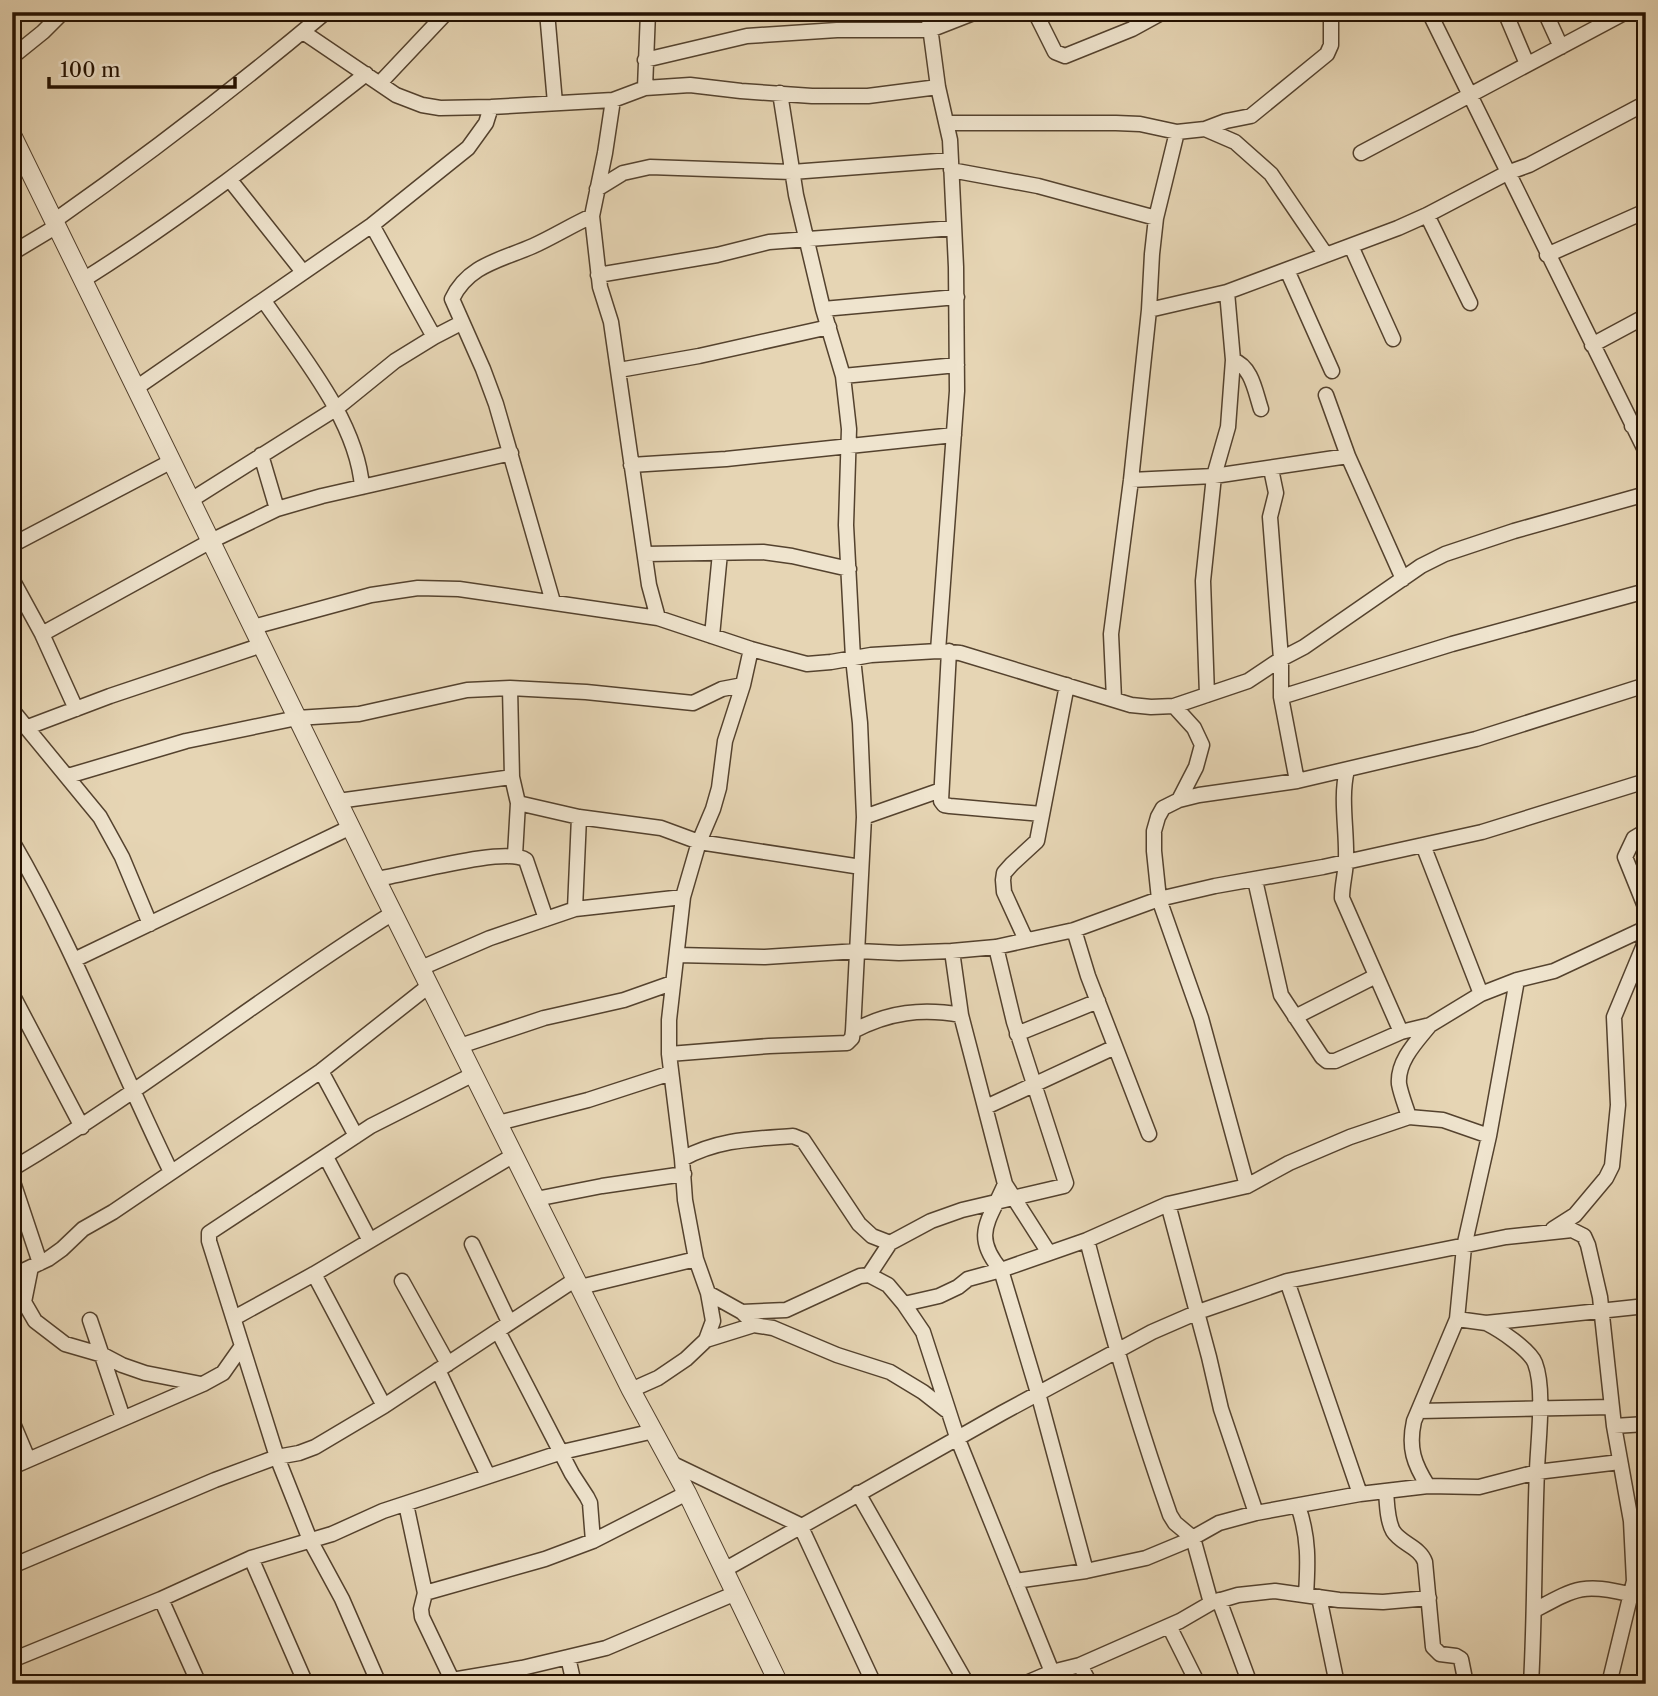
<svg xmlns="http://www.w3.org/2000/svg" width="1658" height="1696" viewBox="0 0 1658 1696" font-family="'Libre Caslon Text',serif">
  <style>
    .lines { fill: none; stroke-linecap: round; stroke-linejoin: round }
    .minor-casing { stroke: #54422e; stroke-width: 17 }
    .tertiary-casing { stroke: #54422e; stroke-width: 20 }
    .minor { stroke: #efe4ce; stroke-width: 14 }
    .tertiary { stroke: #efe4ce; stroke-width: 18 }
  </style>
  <rect width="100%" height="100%" fill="#e6d5b4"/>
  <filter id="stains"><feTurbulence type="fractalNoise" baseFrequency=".00286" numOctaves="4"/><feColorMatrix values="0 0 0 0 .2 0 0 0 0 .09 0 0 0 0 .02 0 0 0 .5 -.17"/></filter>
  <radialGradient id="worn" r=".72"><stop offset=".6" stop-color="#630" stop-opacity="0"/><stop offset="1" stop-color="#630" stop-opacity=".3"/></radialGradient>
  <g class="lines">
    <defs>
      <path id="minor" d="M 547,12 L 555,103
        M 928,12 L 938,87 L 950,140 L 956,267 L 957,391 L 938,651
        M 1035,12 L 1055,52 L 1065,56 L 1132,29 L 1163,12
        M 1429,12 L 1646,452
        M 1505,12 L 1527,64
        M 1545,12 L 1561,47
        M 303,32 L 396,95 L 422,105 L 440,108 L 491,107 L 613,100 L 645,88 L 648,12
        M 12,57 L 43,32 L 63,12
        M 645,60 L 747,36 L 837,30 L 930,30 L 976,12
        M 380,83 L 447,12
        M 645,88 L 690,85 L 741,91 L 812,96 L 868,96 L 938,87
        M 613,100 L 605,153 L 592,216 L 600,287 L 611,322 L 649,585 L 658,618
        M 947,123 L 1116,123 L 1140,124 L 1177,132
        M 1205,129 L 1235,142 L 1271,174 L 1326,255
        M 1361,153 L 1626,12
        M 951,170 L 1038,186 L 1156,218
        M 230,180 L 303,272
        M 597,189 L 623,173 L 650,167 L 792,172 L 951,160
        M 1427,215 L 1470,303
        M 54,221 C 148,155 238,86 326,12
        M 372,225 L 434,337
        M 1351,246 L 1393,339
        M 12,253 L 57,226
        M 1547,255 L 1646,211
        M 1287,270 L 1332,371
        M 598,275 L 717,255 L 769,242 L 954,228
        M 83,280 C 182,218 274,146 366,74
        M 264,301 C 301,355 357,421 362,487
        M 823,309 L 957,297
        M 1149,310 L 1227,292 L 1398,228 L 1427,215 L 1507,173 L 1529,165 L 1646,103
        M 1592,345 L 1646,316
        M 1233,360 C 1252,367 1255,391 1261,409
        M 619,370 L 699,356 L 829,327
        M 843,376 L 957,365
        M 136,388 L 372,225 L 468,148 L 486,123 L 491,107
        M 1326,395 L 1348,456
        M 1632,426 L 1646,419
        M 261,455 L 277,509
        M 631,465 L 726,459 L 954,435
        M 1271,469 L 1276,493 L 1270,517 L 1281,659 L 1281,697 L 1297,781
        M 1131,480 L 1214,476 L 1348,456 L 1403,579
        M 191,500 L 337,408 L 395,361 L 434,337 L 461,323
        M 12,545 L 172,461
        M 645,554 L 763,552 L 792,556 L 849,569
        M 12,579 L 42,634 L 76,709
        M 553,602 L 496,404 L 483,369 L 452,299 C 468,265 501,260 533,246 C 553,237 572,225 592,216
        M 253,627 L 371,595 L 418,588 L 459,589 L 658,618 L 751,649 L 807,664 L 831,662 L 871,655 L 938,651 L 960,653 L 1131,705 L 1151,707 L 1174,706 L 1248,681 L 1281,659 L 1304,647 L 1421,566 L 1445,554 L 1514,531 L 1646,494
        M 42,634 L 211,541 L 277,509 L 322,496 L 511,453
        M 712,636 L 720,553
        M 949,651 L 941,801 L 944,805 L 950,806 L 1042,814
        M 510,688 L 512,777 L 518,803 L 579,817 L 661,828 L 699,842 L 861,867
        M 1207,695 L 1203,581 L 1214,476 L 1228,427 L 1233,360 L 1227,292
        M 1281,697 L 1452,644 L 1646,591
        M 1114,699 L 1111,634 L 1131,480 L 1149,310 L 1152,254 L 1156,218 L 1177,132 L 1205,129 L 1226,121 L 1251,116 L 1327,54 L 1331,45 L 1331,12
        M 1174,706 L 1194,728 L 1202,745 L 1196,767 L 1179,800
        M 12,710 L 100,817 L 122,857 L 150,924
        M 28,727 L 110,696 L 262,645
        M 1347,770 C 1340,798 1347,830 1346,859 C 1346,872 1342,884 1342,898 L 1401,1032
        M 68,776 L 186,741 L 297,718 L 359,714 L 467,690 L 510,688 L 586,692 L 693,703 L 722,689 L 743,685
        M 338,801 L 512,777
        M 864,817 L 941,790
        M 1646,831 L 1634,838 L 1625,857 L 1646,909
        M 12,841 C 74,947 117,1062 171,1172
        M 1423,845 L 1481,994
        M 515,855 L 518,803
        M 376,879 C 406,875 505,846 526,860 L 546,919
        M 1255,880 L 1281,995 L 1322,1057 L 1327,1061 L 1335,1061 L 1401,1032 L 1430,1025 L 1481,994 L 1517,980 L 1554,971 L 1646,928
        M 575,909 L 579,817
        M 1074,930 L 1088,976 L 1149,1134
        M 1026,940 L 1004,892 L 1003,880 L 1004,873 L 1012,864 L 1037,841 L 1067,685
        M 952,951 L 961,1015 L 1005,1184 L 1049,1253
        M 677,955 L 765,957 L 858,951 L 899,953 L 952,951 L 996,947 L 1074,930 L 1159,899 L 1215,886 L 1323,867 L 1482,832 L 1646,781
        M 74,960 L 351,827
        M 421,968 L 490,938 L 575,909 L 683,897
        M 12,994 L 82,1127
        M 1295,1017 L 1376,976
        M 853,1031 C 889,1012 922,1008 961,1015
        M 1017,1034 L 1098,1001
        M 460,1046 L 544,1018 L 624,1000 L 672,983
        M 669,1054 L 769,1046 L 847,1043 L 852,1038 L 853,1031 L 864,817 L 860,723 L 853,658 L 846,525 L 849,429 L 843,376 L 823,309 L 796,195 L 780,93
        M 321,1071 L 356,1136
        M 986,1107 L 1115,1047
        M 1409,1117 C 1406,1107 1401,1095 1399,1084 C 1397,1061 1417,1041 1430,1025
        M 498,1123 L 588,1100 L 671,1073
        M 326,1157 L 369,1239
        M 682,1159 C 719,1139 753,1139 793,1136 L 803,1140 L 859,1224 L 872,1236 L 890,1243
        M 12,1169 C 144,1091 263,994 393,913
        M 12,1179 L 40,1263
        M 1005,1184 C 990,1220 971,1235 1001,1270 L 1038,1393 L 1086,1571
        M 1247,1186 L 1201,1018 L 1159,899 L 1154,851 L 1154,831 L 1158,817 L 1163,808 L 1179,800 L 1199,795 L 1297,781 L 1476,739 L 1646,685
        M 536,1199 L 602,1186 L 684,1174
        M 1168,1204 L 1209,1357 L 1221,1409 L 1256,1513
        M 1553,1229 L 1575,1215 L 1606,1178 L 1612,1166 L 1618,1105 L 1614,1017 L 1646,940
        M 1087,1240 C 1111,1333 1138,1424 1170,1515 L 1175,1523 L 1193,1538 L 1211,1603
        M 472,1244 L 509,1322
        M 314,1274 L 384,1406
        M 869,1275 L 890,1243 L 931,1221 L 962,1210 L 1064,1186 L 1066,1183 L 1014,1022 L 996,947
        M 12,1276 L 48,1259 L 62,1249 L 83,1229 L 113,1212 L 321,1071 L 430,985
        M 402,1281 L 448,1364
        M 1287,1281 L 1360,1494
        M 580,1287 L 696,1259
        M 12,1290 L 24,1302 L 35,1321 L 65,1344 L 103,1355 L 122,1365 L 145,1373 L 201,1384
        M 708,1293 L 742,1312 L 748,1318
        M 24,1302 L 31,1267
        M 904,1304 L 939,1296 L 958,1287 L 968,1279 L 1001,1270 L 1087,1240 L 1168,1204 L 1247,1186 L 1289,1163 L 1350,1137 L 1409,1117 L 1443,1120 L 1489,1136
        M 742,1312 L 786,1310 L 860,1276 L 869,1275 L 888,1285 L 904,1304 L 923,1332 L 957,1437 L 1052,1672
        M 234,1318 L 314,1274 L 514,1155
        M 1457,1319 L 1486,1323 L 1646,1306
        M 90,1320 L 123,1418
        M 1486,1323 C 1500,1330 1529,1349 1535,1363 C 1545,1389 1538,1441 1537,1470 C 1534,1541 1535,1612 1531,1684
        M 498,1331 L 572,1474 L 587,1497 L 590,1503 L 593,1541
        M 706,1340 L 754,1325 L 773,1328 L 837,1355 L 890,1372 L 923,1392 L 946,1410
        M 438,1370 L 488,1476
        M 631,1390 L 658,1378 L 686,1359 L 706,1340 L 713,1321 L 708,1293 L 696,1259 L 685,1200 L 682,1159 L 669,1054 L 669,1020 L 683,897 L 699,842 L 713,809 L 719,788 L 725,741 L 743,685 L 751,649
        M 1419,1411 L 1612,1407
        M 12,1421 L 28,1459
        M 1614,1426 L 1646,1424
        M 673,1464 L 800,1525 L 874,1684
        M 12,1467 L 203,1384 L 223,1373 L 242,1346
        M 1428,1486 C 1414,1464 1408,1448 1414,1421 L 1457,1319 L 1464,1247 L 1489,1136 L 1517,980
        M 1386,1491 C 1387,1503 1387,1520 1393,1531 C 1401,1544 1420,1547 1425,1562 L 1433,1647 L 1440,1654 L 1456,1656 L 1461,1659 L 1466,1684
        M 858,1493 L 967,1684
        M 406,1504 L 425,1593 L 421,1609 L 422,1617 L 454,1684
        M 1298,1506 C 1309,1537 1308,1563 1306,1595
        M 251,1558 L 306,1684
        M 12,1566 L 215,1480 L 277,1457 L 299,1453 L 315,1447 L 384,1406 L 576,1279
        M 724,1570 L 1002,1413 L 1152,1332 L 1198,1312 L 1287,1281 L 1506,1237 L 1572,1230 L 1584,1236 L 1588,1245 L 1600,1297 L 1614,1426 L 1631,1521 L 1634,1581 L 1609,1684
        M 1015,1581 L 1086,1571 L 1146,1558 L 1187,1541 L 1219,1523 L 1256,1513 L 1360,1494 L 1428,1486 L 1479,1487 L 1537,1472 L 1620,1462
        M 425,1593 L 545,1559 L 593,1541 L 687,1493
        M 1319,1597 L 1337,1684
        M 161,1599 L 199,1684
        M 1219,1600 L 1250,1684
        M 1535,1610 C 1576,1588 1583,1583 1629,1594
        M 1169,1626 L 1198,1684
        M 568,1657 L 574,1684
        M 12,1660 L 161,1599 L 251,1558 L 332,1534 L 383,1511 L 562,1452 L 654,1431
        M 1080,1665 L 1090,1684
        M 452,1680 L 522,1668 L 606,1648 L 736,1593
        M 379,1684 L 342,1599 L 310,1540 L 277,1457 L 209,1241 L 209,1233 L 371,1126 L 474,1074
        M 1024,1684 L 1052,1672 L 1080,1665 L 1180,1621 L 1211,1603 L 1238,1595 L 1275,1591 L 1339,1600 L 1383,1602 L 1429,1598"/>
      <path id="tertiary" d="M 12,135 L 376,879 L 631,1390 L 687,1493 L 779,1684"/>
    </defs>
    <!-- minor casing -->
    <use href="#minor" class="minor-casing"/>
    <!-- tertiary casing -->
    <use href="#tertiary" class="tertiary-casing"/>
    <!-- minor -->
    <use href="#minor" class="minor"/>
    <!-- tertiary -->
    <use href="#tertiary" class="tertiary"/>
  </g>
  <!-- margin -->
  <rect width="1658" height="1696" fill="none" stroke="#e6d5b4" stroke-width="42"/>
  <rect x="14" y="14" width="1630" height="1668" fill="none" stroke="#241101" stroke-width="3.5"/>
  <rect x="21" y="21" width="1616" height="1654" fill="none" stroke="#241101" stroke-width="2"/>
  <!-- scale -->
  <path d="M49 77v10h186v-10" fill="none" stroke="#241101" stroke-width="3.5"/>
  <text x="60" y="77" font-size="21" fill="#241101" stroke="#efe4ce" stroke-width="5" paint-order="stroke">100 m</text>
  <rect width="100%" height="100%" filter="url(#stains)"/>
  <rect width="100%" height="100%" fill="url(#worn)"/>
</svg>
